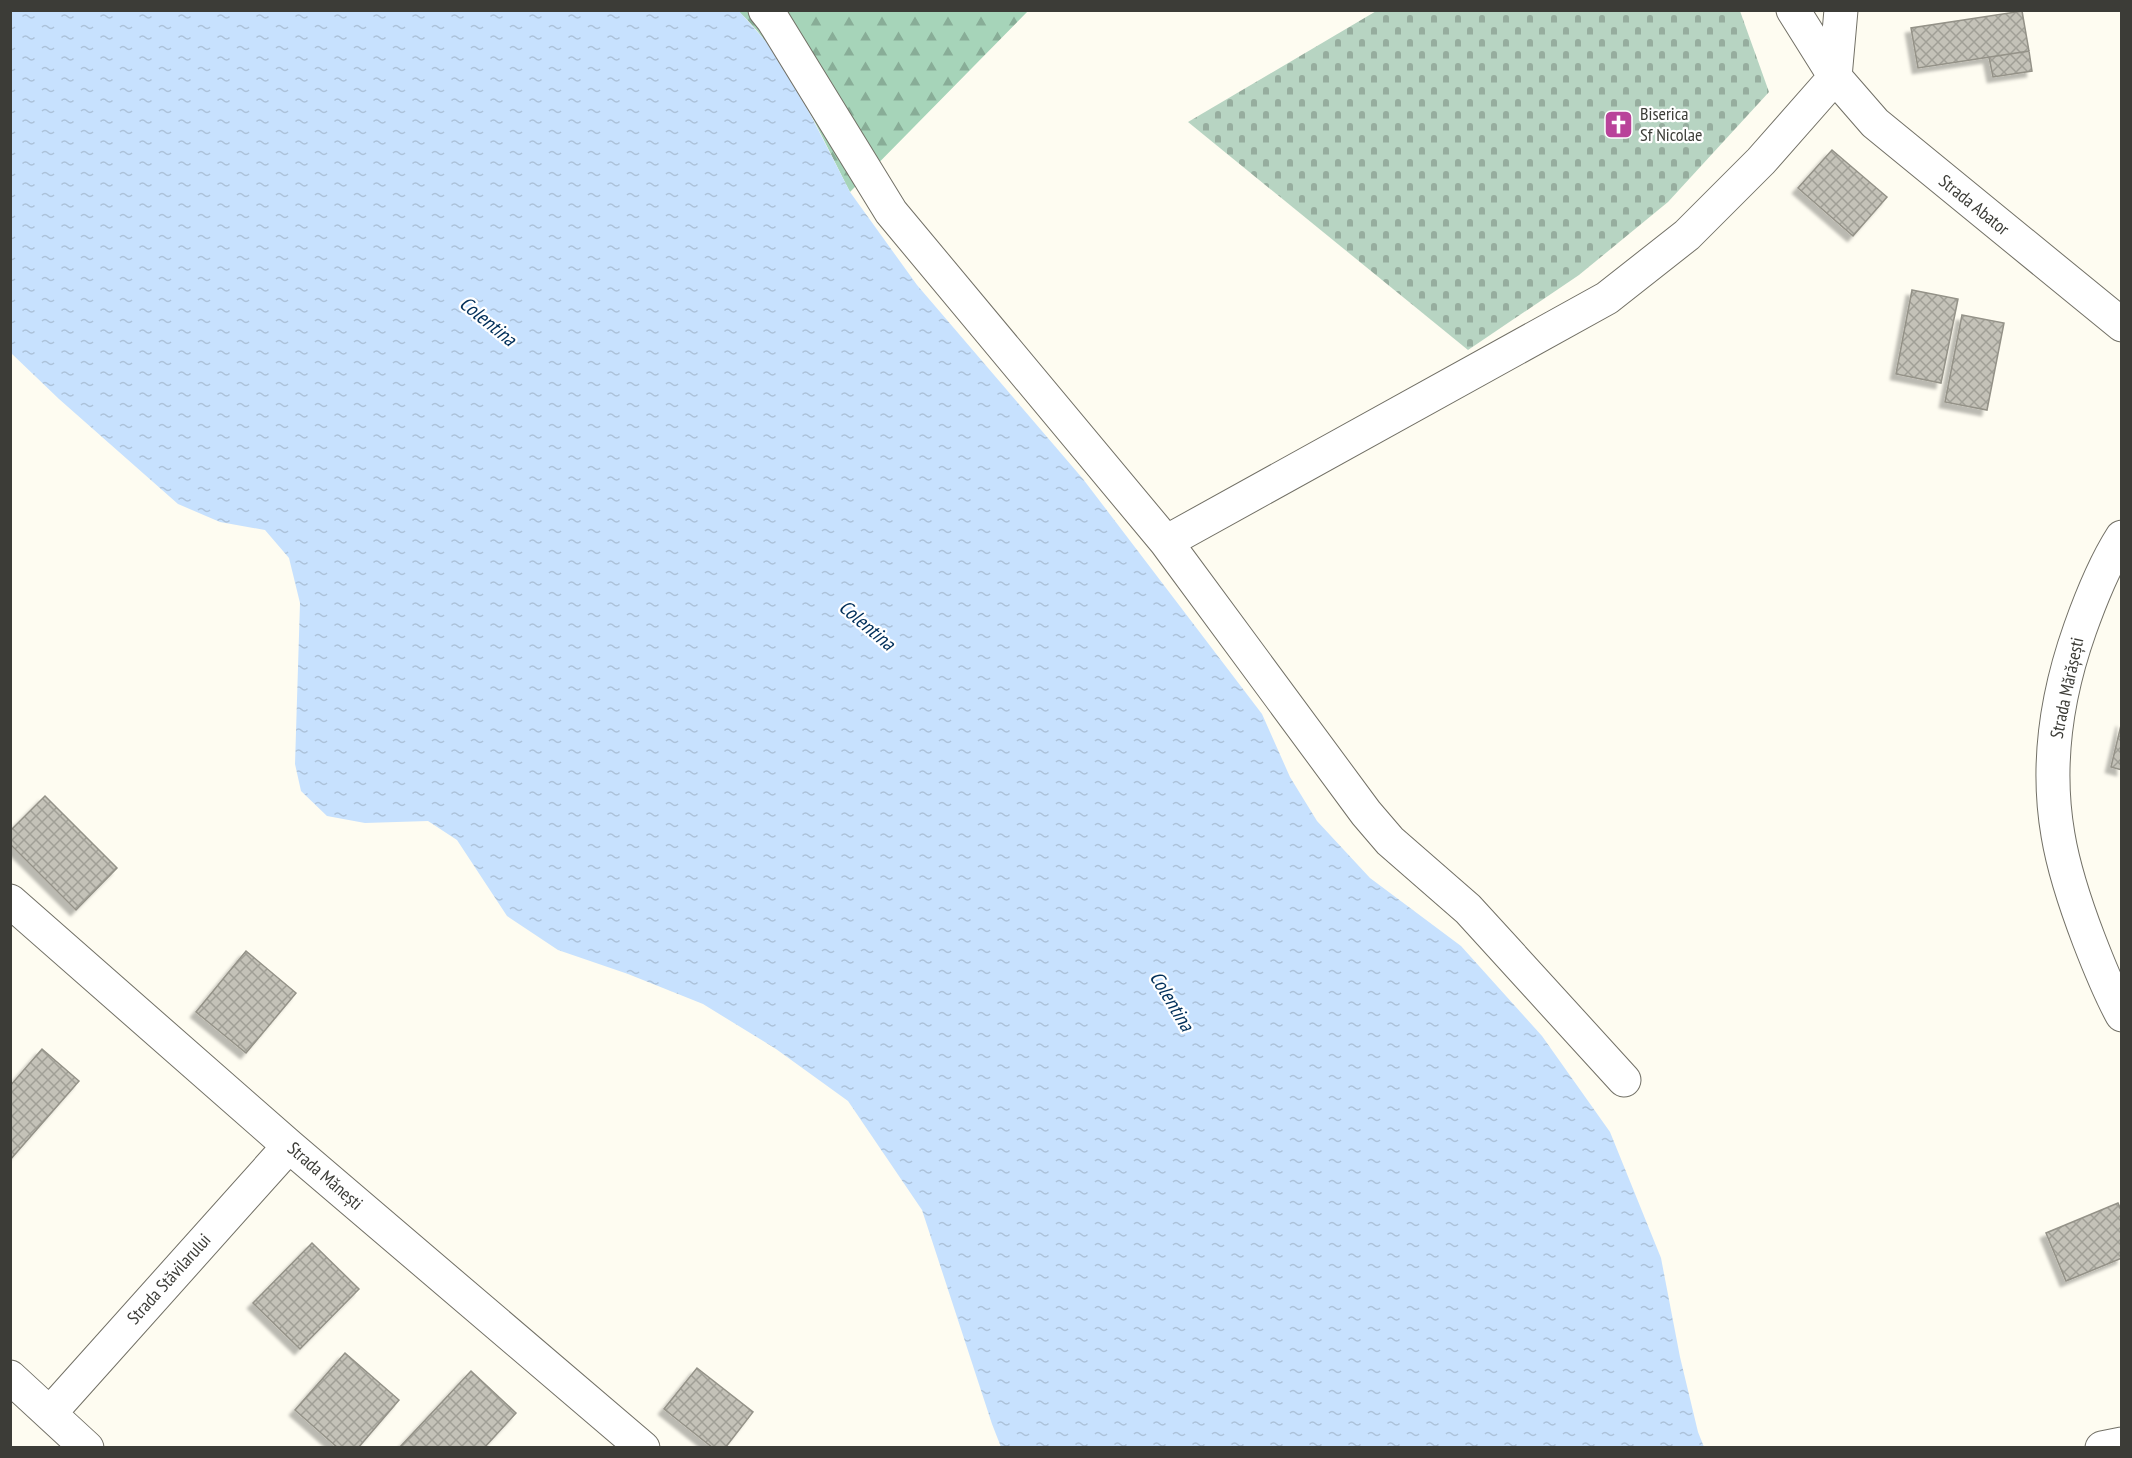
<svg xmlns="http://www.w3.org/2000/svg" width="2132" height="1458" viewBox="0 0 2132 1458" font-family="'PT Sans Narrow',sans-serif">
  <style>
    .forest { fill: url(#forest-firs) }
    .cemetery { fill: url(#cemetery-stones) }
    .water { fill: url(#water-ripples) }
    .building { fill: url(#building-cross-hatch); stroke: #949288; stroke-width: 1.5; filter: url(#shadow) }
    .lines { fill: none; stroke-linecap: round; stroke-linejoin: round }
    .minor-casing { stroke: #727066; stroke-width: 35 }
    .minor { stroke: #fff; stroke-width: 33 }
    .labels { text-anchor: middle; stroke-width: 4.5; stroke-linejoin: round; paint-order: stroke }
    .poi-label { font-size: 18px; fill: #3c3c37; stroke: #fff; text-anchor: start }
    .street-label { font-size: 18px; fill: #3c3c37; stroke: #fff }
    .water-label { font-size: 20px; font-style: italic; fill: #002f5a; stroke: #fff }
  </style>
  <defs>
    <pattern id="forest-firs" width="22" height="20" patternUnits="userSpaceOnUse" patternTransform="scale(1.5)"><rect width="22" height="20" fill="#a6d4b9"/><path d="M5 1l3.5 6h-7zM16 11l3.5 6h-7z" fill="#88ad97"/></pattern>
    <pattern id="cemetery-stones" width="16" height="16" patternUnits="userSpaceOnUse" patternTransform="scale(1.5)"><rect width="16" height="16" fill="#b7d4c2"/><path d="M2 7V4a2 2 0 0 1 4 0v3zM10 15v-3a2 2 0 0 1 4 0v3z" fill="#96ad9e"/></pattern>
    <pattern id="water-ripples" width="26" height="14" patternUnits="userSpaceOnUse" patternTransform="scale(1.5)"><rect width="26" height="14" fill="#c7e1fe"/><path d="M2 4q2-2 4 0t4 0M15 11q2-2 4 0t4 0" fill="none" stroke="#acc2da"/></pattern>
    <pattern id="building-cross-hatch" width="8" height="8" patternUnits="userSpaceOnUse" patternTransform="scale(1.5)"><rect width="8" height="8" fill="#c4c2b8"/><path d="M0 0l8 8M0 8l8-8" fill="none" stroke="#a09f96"/></pattern>
    <filter id="shadow"><feDropShadow dx="-5.5" dy="5.5" stdDeviation="1.5" flood-color="#0004"/></filter>
  </defs>
  <rect width="100%" height="100%" fill="#fefcf1"/>
  <!-- forest -->
  <path class="forest" d="M 738,11 L 1028,11 L 850,192 C 821,136 785,53 738,11 Z"/>
  <!-- cemetery -->
  <path class="cemetery" d="M 1378,10 L 1740,11 L 1769,92 L 1668,202 L 1579,275 L 1468,350 L 1188,122 Z"/>
  <!-- water -->
  <path class="water" d="M 738,10 L 769,45 L 806,106 L 850,192 L 917,285 L 1083,479 L 1262,714 L 1290,777 L 1317,821 L 1370,878 L 1461,946 L 1542,1036 L 1610,1132 L 1661,1258 L 1680,1357 L 1698,1432 L 1704,1447 L 1001,1447 L 992,1424 L 922,1210 L 848,1101 L 776,1049 L 703,1004 L 628,974 L 558,950 L 507,916 L 457,840 L 428,821 L 365,823 L 327,816 L 301,791 L 295,764 L 300,603 L 289,558 L 265,530 L 220,522 L 178,504 L 59,399 L 11,353 L 10,11 Z"/>
  <!-- building -->
  <path class="building" d="M 2022,11 L 2029,51 L 1918,68 L 1911,28 Z
    M 2029,51 L 2032,71 L 1993,77 L 1989,57 Z
    M 1832,150 L 1887,197 L 1853,236 L 1798,188 Z
    M 1912,290 L 1958,299 L 1941,383 L 1896,374 Z
    M 1962,315 L 2004,323 L 1987,410 L 1945,402 Z
    M 2122,721 L 2122,770 L 2111,767 Z
    M 45,796 L 117,868 L 76,910 L 10,844 L 10,831 Z
    M 246,951 L 296,993 L 246,1053 L 196,1012 Z
    M 42,1049 L 79,1081 L 10,1160 L 10,1086 Z
    M 2118,1203 L 2122,1212 L 2122,1258 L 2066,1281 L 2046,1233 Z
    M 312,1243 L 359,1289 L 300,1349 L 253,1303 Z
    M 345,1353 L 399,1400 L 358,1448 L 338,1448 L 295,1410 Z
    M 697,1368 L 753,1412 L 725,1448 L 713,1448 L 664,1409 Z
    M 471,1371 L 516,1413 L 484,1448 L 399,1448 Z"/>
  <g class="lines">
    <defs>
      <path id="minor" d="M 765,10 L 773,20 L 891,212 L 1166,542 L 1366,813 L 1390,841 L 1468,909 L 1624,1080
        M 1793,10 L 1835,77 L 1875,123 L 2122,325
        M 1835,77 L 1841,10
        M 2122,537 C 2104,565 2091,598 2080,629 C 2057,694 2046,766 2058,835 C 2064,871 2076,906 2089,940 C 2099,966 2109,991 2122,1015
        M 1166,542 L 1607,298 L 1687,235 L 1761,161 L 1835,77
        M 10,901 L 289,1146 L 643,1448
        M 10,1377 L 87,1448
        M 50,1413 L 289,1146
        M 2102,1448 L 2122,1444"/>
    </defs>
    <!-- minor casing -->
    <use href="#minor" class="minor-casing"/>
    <!-- minor -->
    <use href="#minor" class="minor"/>
  </g>
  <!-- icons -->
  <defs>
    <symbol id="church-square" viewBox="-11 -11 22 22"><rect x="-9" y="-9" width="18" height="18" rx="4" fill="#b9439a" stroke="#fff"/><path d="M-1.2-6h2.4v3.5h3.3v2.4h-3.3V6h-2.4V-.1h-3.3v-2.4h3.3Z" fill="#fff"/></symbol>
  </defs>
  <g fill-rule="evenodd">
    <use href="#church-square" x="1602" y="108" width="33" height="33"/>
  </g>
  <g class="labels">
    <!-- poi labels -->
    <g class="poi-label">
      <text x="1640" y="120">Biserica<tspan x="1640" dy="21">Sf Nicolae</tspan></text>
    </g>
    <!-- street labels -->
    <g class="street-label">
      <text transform="translate(1974 205) rotate(39)" y="6">Strada Abator</text>
      <text transform="translate(2067 688) rotate(-78)" y="6">Strada Mărășești</text>
      <text transform="translate(325 1176) rotate(41)" y="6">Strada Mănești</text>
      <text transform="translate(169 1279) rotate(-48)" y="6">Strada Stăvilarului</text>
    </g>
    <!-- water labels -->
    <g class="water-label">
      <text transform="translate(488 321) rotate(39)" y="7">Colentina</text>
      <text transform="translate(867 625) rotate(40)" y="7">Colentina</text>
      <text transform="translate(1172 1001) rotate(59)" y="7">Colentina</text>
    </g>
  </g>
  <!-- border -->
  <rect width="2132" height="1458" fill="none" stroke="#3c3c37" stroke-width="24"/>
</svg>
